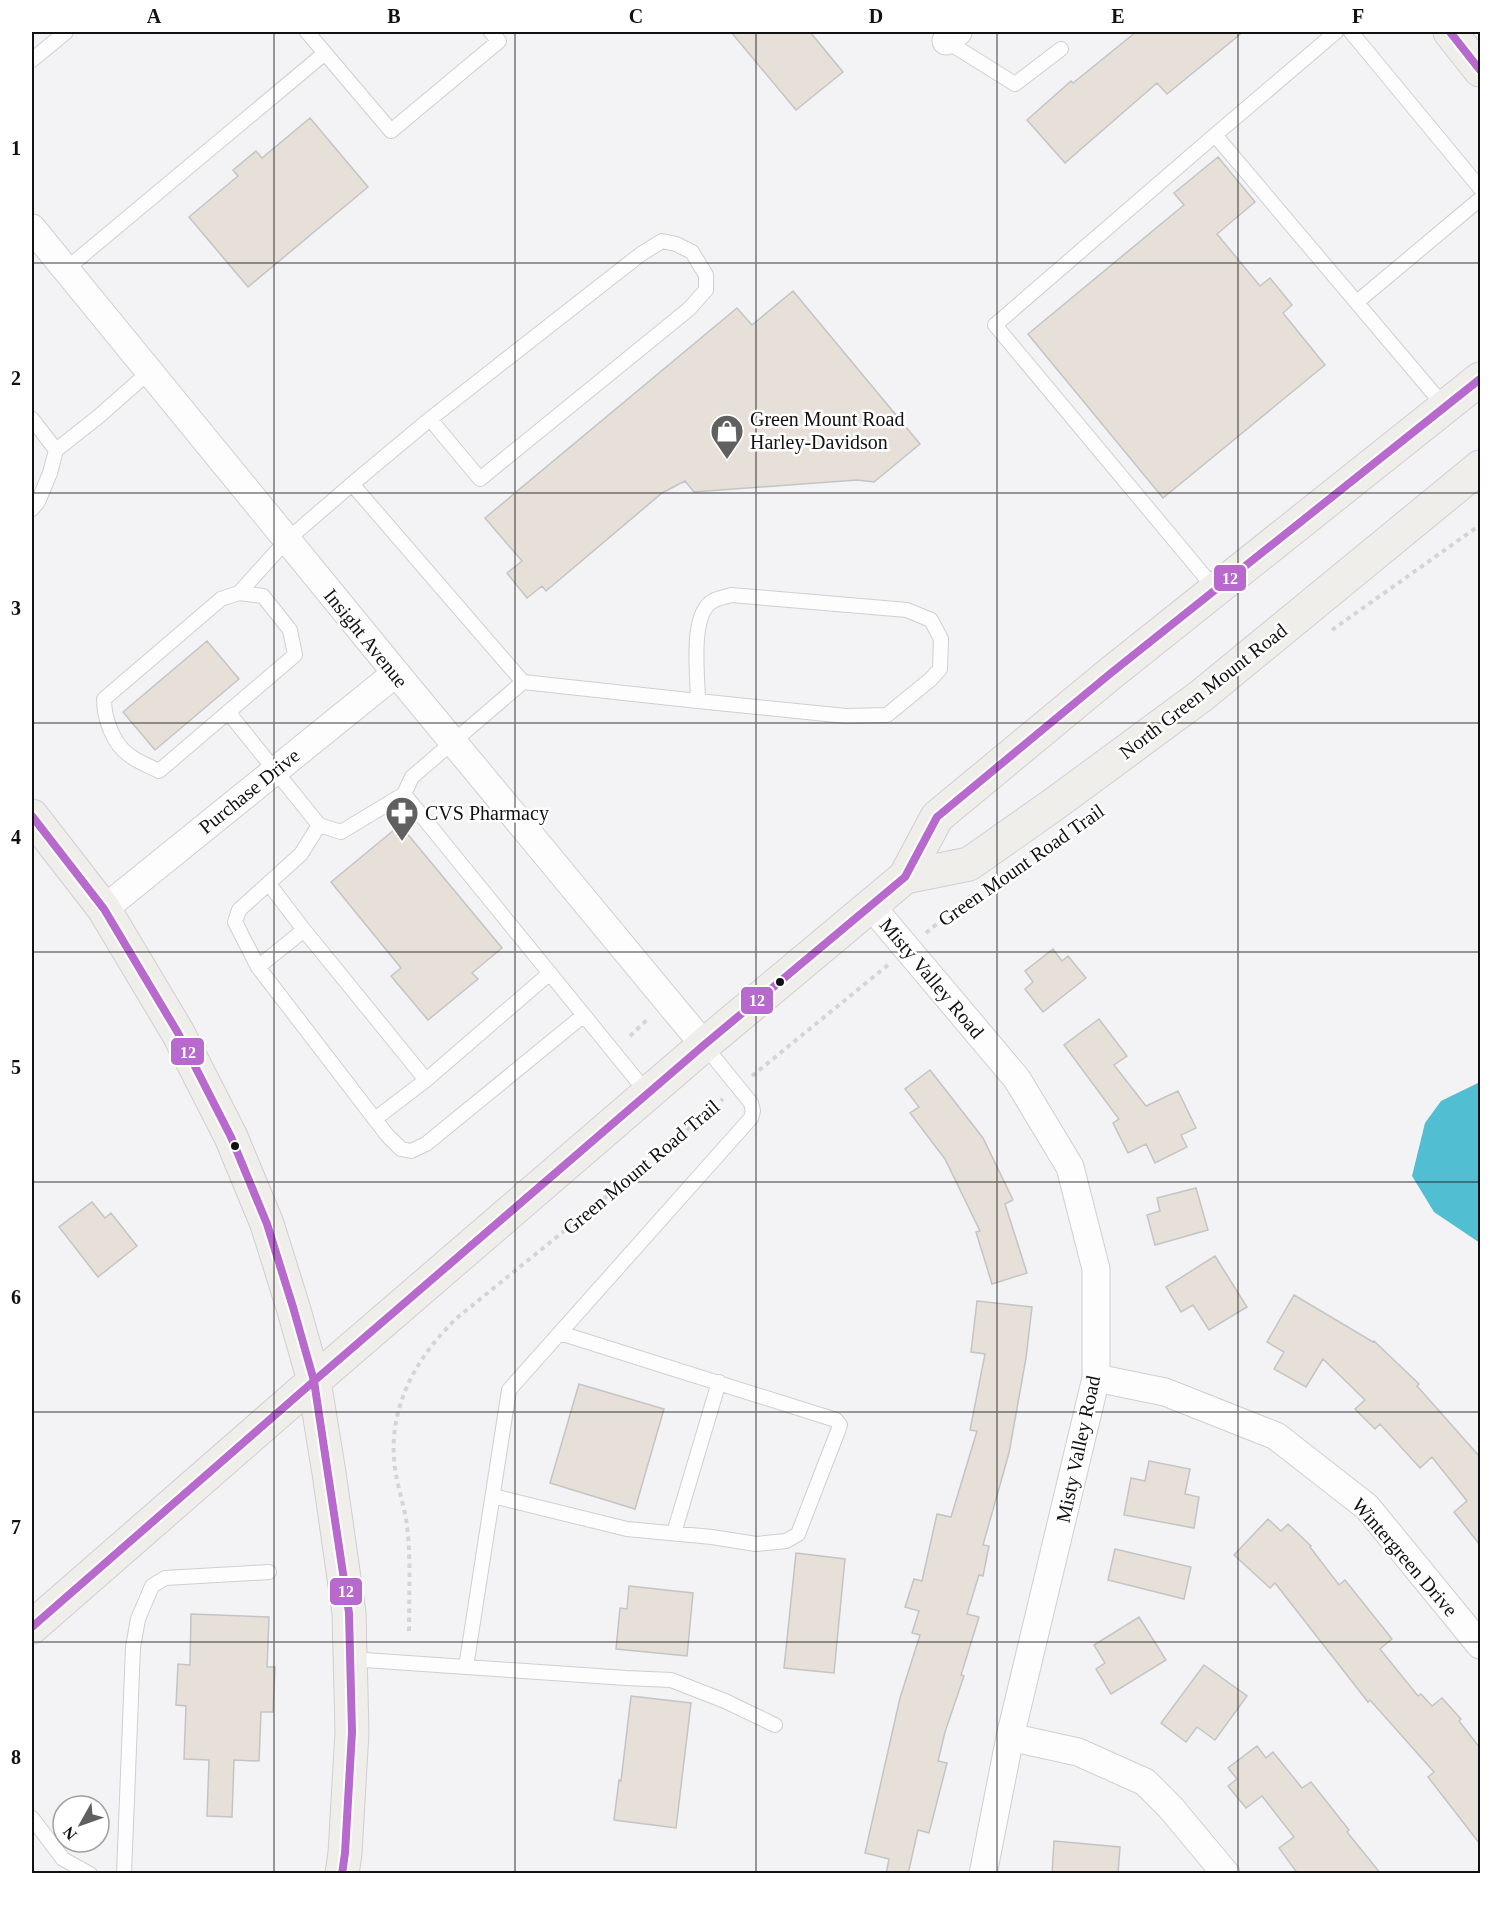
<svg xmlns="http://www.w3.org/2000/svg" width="1512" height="1905" viewBox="0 0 1512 1905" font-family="Georgia,serif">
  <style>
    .water { fill: #51bed1 }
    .building { fill: #e6e0d8; stroke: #c4c4c4; stroke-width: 1.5 }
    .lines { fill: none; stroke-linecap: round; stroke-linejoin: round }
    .lane-casing { stroke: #cfcfd1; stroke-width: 16 }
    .street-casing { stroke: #cfcfd1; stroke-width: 29 }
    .secondary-casing { stroke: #cfcfd1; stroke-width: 35 }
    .path { stroke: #d4d4d6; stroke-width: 4; stroke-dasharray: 4.5 4.5; stroke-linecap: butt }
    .lane { stroke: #fdfdfe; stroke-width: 14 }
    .street { stroke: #fdfdfe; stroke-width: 27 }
    .secondary { stroke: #f0eeea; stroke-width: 33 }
    .bus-1-casing { stroke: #fff; stroke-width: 12 }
    .bus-1 { stroke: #b869cd; stroke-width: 8 }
    .grid { fill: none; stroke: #111112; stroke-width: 1.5; stroke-opacity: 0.55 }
    .bus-dot { fill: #111112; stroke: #fff; stroke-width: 2 }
    .labels { text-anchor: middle; stroke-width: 5; stroke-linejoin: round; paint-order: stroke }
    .poi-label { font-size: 20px; fill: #111112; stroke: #fff; text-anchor: start }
    .street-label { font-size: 20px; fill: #111112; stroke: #fff }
    .line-badge { stroke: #fff; stroke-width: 2 }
    .badge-label { font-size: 16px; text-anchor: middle; font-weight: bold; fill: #fff }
    .neatline { fill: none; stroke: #111112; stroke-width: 2 }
    .grid-label { font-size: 20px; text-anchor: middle; font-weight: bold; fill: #111112 }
  </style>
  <rect width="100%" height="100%" fill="#f3f3f5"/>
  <!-- water -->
  <path class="water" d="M 1480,1082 L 1480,1243 L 1434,1212 L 1412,1176 L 1425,1123 L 1441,1101 Z"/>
  <!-- building -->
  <path class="building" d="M 731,32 L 810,32 L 843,72 L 796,110 Z
    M 1136,32 L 1243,32 L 1167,94 L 1157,83 L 1065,163 L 1027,120 L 1071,81 L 1073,83 Z
    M 310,118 L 368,187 L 248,287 L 189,217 L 238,176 L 233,170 L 256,151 L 262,158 Z
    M 1218,157 L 1255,202 L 1217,234 L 1260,286 L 1270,278 L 1292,305 L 1283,313 L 1325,365 L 1163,498 L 1028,334 L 1184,205 L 1174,193 Z
    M 793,291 L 920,444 L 874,482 L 857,480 L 694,492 L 685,481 L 662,493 L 546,591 L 542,586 L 527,598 L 507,573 L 522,561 L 485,518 L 737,308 L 752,325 Z
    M 207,641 L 239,679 L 155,750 L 123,712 Z
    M 400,825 L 502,948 L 472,973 L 478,979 L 428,1020 L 391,976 L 401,968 L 331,882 Z
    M 1053,949 L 1062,961 L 1068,956 L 1086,978 L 1043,1012 L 1025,989 L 1033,982 L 1025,971 Z
    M 1099,1019 L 1127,1056 L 1114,1065 L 1146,1106 L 1178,1091 L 1196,1128 L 1181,1135 L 1187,1147 L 1155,1163 L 1146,1144 L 1128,1153 L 1113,1123 L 1119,1119 L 1064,1045 Z
    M 930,1070 L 983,1138 L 1013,1200 L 1005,1204 L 1027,1273 L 992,1284 L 976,1232 L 980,1231 L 945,1159 L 910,1113 L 919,1107 L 905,1089 Z
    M 1196,1188 L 1208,1230 L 1155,1245 L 1147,1215 L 1160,1211 L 1157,1198 Z
    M 92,1202 L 105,1218 L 111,1213 L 137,1246 L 98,1277 L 59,1227 Z
    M 1215,1256 L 1247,1307 L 1209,1330 L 1193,1305 L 1181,1312 L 1166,1287 Z
    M 1294,1295 L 1373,1342 L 1374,1341 L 1419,1384 L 1417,1386 L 1480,1457 L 1480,1545 L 1454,1512 L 1467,1501 L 1432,1457 L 1420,1468 L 1380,1424 L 1375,1429 L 1355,1409 L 1365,1400 L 1323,1359 L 1306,1387 L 1274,1369 L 1284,1352 L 1267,1342 Z
    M 977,1301 L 1032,1307 L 1026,1358 L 1009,1453 L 983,1545 L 989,1546 L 983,1576 L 979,1575 L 967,1614 L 979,1617 L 961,1675 L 964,1676 L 945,1732 L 938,1761 L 947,1763 L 929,1833 L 918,1830 L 908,1874 L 886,1874 L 889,1859 L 865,1853 L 900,1698 L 920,1635 L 912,1633 L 919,1611 L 905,1607 L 914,1579 L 922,1581 L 937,1514 L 951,1517 L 977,1431 L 970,1430 L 985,1354 L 971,1352 Z
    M 579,1384 L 664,1409 L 635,1509 L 550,1483 Z
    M 1149,1461 L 1190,1469 L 1185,1494 L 1199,1497 L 1194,1528 L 1124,1515 L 1131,1478 L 1145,1481 Z
    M 1268,1519 L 1281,1531 L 1288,1524 L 1311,1546 L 1310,1547 L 1339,1585 L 1345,1580 L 1392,1639 L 1380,1649 L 1418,1696 L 1421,1694 L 1432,1706 L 1442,1698 L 1461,1719 L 1459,1721 L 1480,1748 L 1480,1844 L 1428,1777 L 1434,1772 L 1370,1700 L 1368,1702 L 1275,1583 L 1270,1588 L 1234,1555 Z
    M 1115,1549 L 1191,1567 L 1184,1599 L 1108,1580 Z
    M 796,1553 L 845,1559 L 834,1673 L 784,1668 Z
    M 629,1586 L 693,1593 L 687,1656 L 616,1649 L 620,1608 L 627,1609 Z
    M 191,1614 L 269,1617 L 267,1667 L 275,1667 L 273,1712 L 261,1712 L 259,1761 L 234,1760 L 232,1817 L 207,1816 L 209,1760 L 184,1759 L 186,1706 L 176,1705 L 178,1664 L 190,1665 Z
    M 1139,1617 L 1166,1660 L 1111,1694 L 1096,1669 L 1105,1663 L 1094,1645 Z
    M 1204,1665 L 1247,1696 L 1215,1740 L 1197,1727 L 1186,1742 L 1161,1723 Z
    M 631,1696 L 691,1703 L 676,1828 L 614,1820 L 619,1780 L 621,1781 Z
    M 1257,1746 L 1266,1758 L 1273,1752 L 1302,1788 L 1311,1782 L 1349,1830 L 1347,1832 L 1381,1874 L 1298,1874 L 1279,1848 L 1294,1837 L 1262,1796 L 1246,1808 L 1228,1786 L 1237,1779 L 1228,1768 Z
    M 1054,1841 L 1120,1847 L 1118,1874 L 1052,1874 Z"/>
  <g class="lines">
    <defs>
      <path id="lane" d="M 1351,32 L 1480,188
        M 946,41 L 1015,84 L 1061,49
        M 325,53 L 391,131 L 499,41 L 491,32
        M 32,60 L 66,32
        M 1215,135 L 1336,32
        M 65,270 L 325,53 L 307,32
        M 1357,302 L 1480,199
        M 32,419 L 56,450
        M 352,484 L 430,419 L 641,254 L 662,241 L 676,244 L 692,252 L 706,275 L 706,290 L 689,309 L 480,479 L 430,419
        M 32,509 L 38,502 L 50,473 L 56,450 L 98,417 L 149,372
        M 1216,590 L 995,325 L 1215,135 L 1445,407
        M 239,593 L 287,540 L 352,484 L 523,682 L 412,777 L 404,794
        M 239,593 L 263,596 L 290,630 L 295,655 L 159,771 C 149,766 138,762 129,755 C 113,744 104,718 104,699 L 221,599 Z
        M 731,595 L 907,610 L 931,620 L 941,639 L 940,669 L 931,679 L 887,715 L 846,716 L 698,701 C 698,677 689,614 713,601 C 718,598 726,597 731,595 Z
        M 523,682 L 698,701
        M 228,712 L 319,825 L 341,832 L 404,794 L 648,1094
        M 319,825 L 301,854 L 239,910 L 235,922 L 258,967 L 387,1135 L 401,1149 L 411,1151 L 426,1144 L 584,1015
        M 269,884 L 304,930
        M 258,967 L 304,930 L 426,1080 L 550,973
        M 375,1119 L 426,1080
        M 493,1496 L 627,1529 L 712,1537 L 756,1544 L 786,1541 L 798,1534 L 838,1431 L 840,1425 L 836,1420 L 560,1333
        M 674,1533 L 719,1382
        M 350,1659 L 626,1678 L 671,1680 L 725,1701 L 775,1725
        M 466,1667 L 509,1390 L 751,1118 L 753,1111 L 751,1103 L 704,1045
        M 32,1818 L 63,1859 L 90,1874
        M 124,1874 L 133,1647 L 138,1619 L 152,1586 L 165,1578 L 269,1572"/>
      <path id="street" d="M 946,41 L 958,32
        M 32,228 L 396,673 L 704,1045
        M 872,907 L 1017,1079 L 1070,1167 L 1096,1269 L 1096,1378 L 1010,1737 L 983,1874
        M 104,909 L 396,673
        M 1096,1378 L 1165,1392 L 1276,1436 L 1367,1507 L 1480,1645
        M 1010,1737 L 1078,1752 L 1145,1782 L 1171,1808 L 1226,1874"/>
      <path id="secondary" d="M 1450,32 L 1480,70
        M 32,816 L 104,909 L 178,1033 L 231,1137 L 267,1224 L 293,1307 L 314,1381 L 329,1473 L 349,1613 L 352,1732 L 345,1853 L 342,1874
        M 905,877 L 969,864 L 1053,805 L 1201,696 L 1480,467
        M 32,1627 L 314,1381 L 704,1045 L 905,877 L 937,817 L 1111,673 L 1480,379"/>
    </defs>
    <!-- lane casing -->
    <use href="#lane" class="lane-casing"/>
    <!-- street casing -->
    <use href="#street" class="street-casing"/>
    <!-- secondary casing -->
    <use href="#secondary" class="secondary-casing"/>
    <!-- path -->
    <path class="path" d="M 1332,630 L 1480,525
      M 926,933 L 973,894
      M 630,1036 L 648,1019
      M 752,1076 L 888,965
      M 409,1631 C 409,1596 411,1560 407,1525 C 404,1503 395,1481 394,1458 C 390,1402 419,1354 458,1317 L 653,1159 L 723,1099"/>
    <!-- lane -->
    <use href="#lane" class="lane"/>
    <!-- street -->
    <use href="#street" class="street"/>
    <!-- secondary -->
    <use href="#secondary" class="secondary"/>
    <defs>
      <path id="bus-1" d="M 1450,32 L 1480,70
        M 32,816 L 104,909 L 178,1033 L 231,1137 L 267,1224 L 293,1307 L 314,1381 L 349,1613 L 352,1732 L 345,1853 L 342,1874
        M 32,1627 L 314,1381 L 704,1045 L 905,877 L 937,817 L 1111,673 L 1480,379"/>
    </defs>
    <!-- bus-1 casing -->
    <use href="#bus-1" class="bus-1-casing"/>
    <!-- bus-1 -->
    <use href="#bus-1" class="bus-1"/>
  </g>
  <!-- grid -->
  <path class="grid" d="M 274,32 L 274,1874M 515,32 L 515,1874M 756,32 L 756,1874M 997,32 L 997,1874M 1238,32 L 1238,1874M 32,263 L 1480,263M 32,493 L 1480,493M 32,723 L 1480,723M 32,952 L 1480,952M 32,1182 L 1480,1182M 32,1412 L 1480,1412M 32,1642 L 1480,1642"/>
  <!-- icons -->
  <defs>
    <symbol id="shop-pin" viewBox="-11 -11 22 30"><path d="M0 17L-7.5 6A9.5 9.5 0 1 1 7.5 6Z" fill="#606061" stroke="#fff"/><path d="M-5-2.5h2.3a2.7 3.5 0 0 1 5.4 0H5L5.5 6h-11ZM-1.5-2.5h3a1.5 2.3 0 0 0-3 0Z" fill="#fff"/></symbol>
    <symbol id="pharmacy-pin" viewBox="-11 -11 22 30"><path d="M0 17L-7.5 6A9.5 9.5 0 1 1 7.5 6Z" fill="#606061" stroke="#fff"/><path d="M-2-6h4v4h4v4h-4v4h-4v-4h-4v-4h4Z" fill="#fff"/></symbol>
  </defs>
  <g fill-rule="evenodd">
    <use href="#shop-pin" x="708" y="412" width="38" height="52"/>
    <use href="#pharmacy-pin" x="383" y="794" width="38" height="52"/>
  </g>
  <!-- markers -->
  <g class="bus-dot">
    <circle cx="780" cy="982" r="5"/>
    <circle cx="235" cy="1146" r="5"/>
  </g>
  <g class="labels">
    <!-- poi labels -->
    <g class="poi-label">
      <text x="750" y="426">Green Mount Road<tspan x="750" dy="23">Harley-Davidson</tspan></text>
      <text x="425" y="820">CVS Pharmacy</text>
    </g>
    <!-- street labels -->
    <g class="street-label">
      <text transform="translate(366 638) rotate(51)" y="7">Insight Avenue</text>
      <text transform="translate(1203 691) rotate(-38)" y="7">North Green Mount Road</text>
      <text transform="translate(249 791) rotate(-39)" y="7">Purchase Drive</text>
      <text transform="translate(1021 865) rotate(-35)" y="7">Green Mount Road Trail</text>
      <text transform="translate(932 978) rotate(50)" y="7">Misty Valley Road</text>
      <text transform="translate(641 1167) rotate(-40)" y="7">Green Mount Road Trail</text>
      <text transform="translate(1078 1449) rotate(-78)" y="7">Misty Valley Road</text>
      <text transform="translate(1405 1557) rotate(49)" y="7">Wintergreen Drive</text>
    </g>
  </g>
  <g class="line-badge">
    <rect x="1213" y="564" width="34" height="28" rx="6" fill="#b869cd"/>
    <rect x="740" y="986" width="34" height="29" rx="6" fill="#b869cd"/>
    <rect x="170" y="1037" width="35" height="29" rx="6" fill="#b869cd"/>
    <rect x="329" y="1577" width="34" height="29" rx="6" fill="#b869cd"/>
  </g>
  <g class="badge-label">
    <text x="1230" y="584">12</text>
    <text x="757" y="1006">12</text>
    <text x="188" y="1058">12</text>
    <text x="346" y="1597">12</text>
  </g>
  <!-- border -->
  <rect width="1512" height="1905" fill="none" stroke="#ffffff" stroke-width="66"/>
  <!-- north arrow -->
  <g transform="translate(81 1824) rotate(230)"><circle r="28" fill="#ffffff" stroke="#a0a0a0" stroke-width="1.5"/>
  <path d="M0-4.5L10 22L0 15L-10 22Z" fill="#606061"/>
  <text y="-9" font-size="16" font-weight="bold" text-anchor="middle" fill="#111112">N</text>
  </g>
  <rect x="33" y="33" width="1446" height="1839" class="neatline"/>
  <g class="grid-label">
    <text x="154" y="23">A</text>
    <text x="394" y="23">B</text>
    <text x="636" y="23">C</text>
    <text x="876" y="23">D</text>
    <text x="1118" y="23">E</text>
    <text x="1358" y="23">F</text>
    <text x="16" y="155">1</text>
    <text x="16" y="385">2</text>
    <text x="16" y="615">3</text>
    <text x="16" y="844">4</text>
    <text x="16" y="1074">5</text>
    <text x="16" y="1304">6</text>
    <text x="16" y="1534">7</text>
    <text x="16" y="1764">8</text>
  </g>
</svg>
